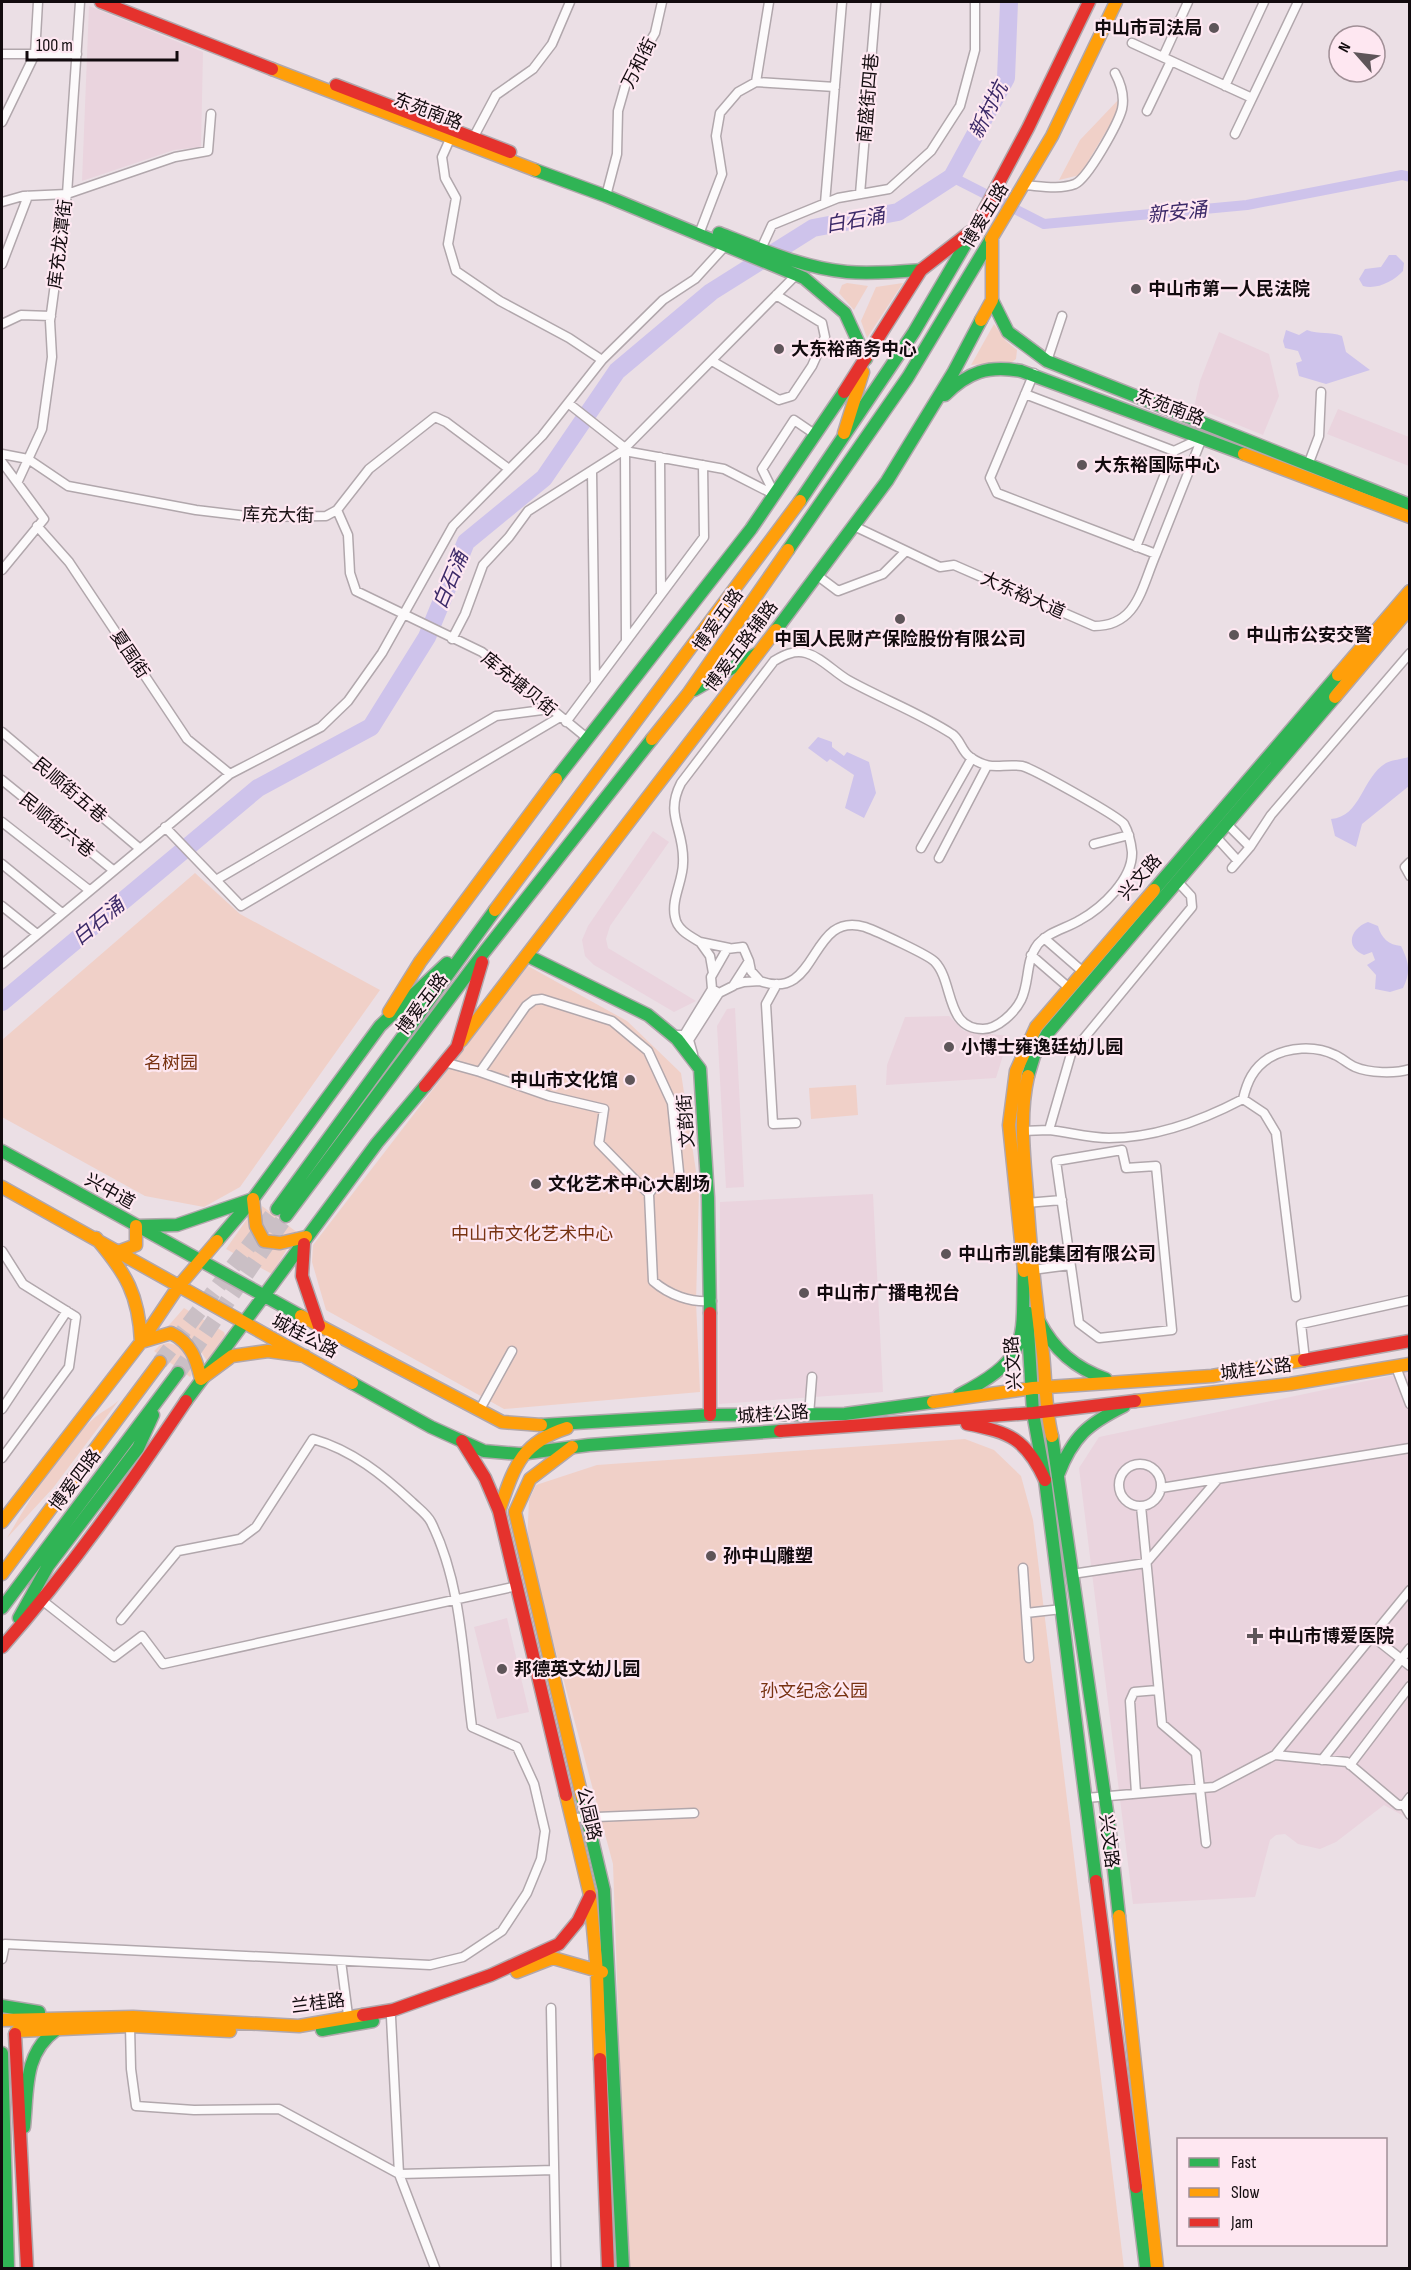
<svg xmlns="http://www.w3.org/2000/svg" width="1411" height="2270" viewBox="0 0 1411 2270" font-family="'Sofia Sans Condensed','Noto Sans SC',sans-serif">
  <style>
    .built { fill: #ead4de }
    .green { fill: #f0d0c8 }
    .water { fill: #cec3eb }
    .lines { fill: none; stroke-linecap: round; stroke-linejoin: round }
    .canal { stroke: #cec3eb; stroke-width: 10 }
    .river { stroke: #cec3eb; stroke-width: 18 }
    .highway-tunnel { stroke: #cabfc5; stroke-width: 16; stroke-dasharray: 16 8; stroke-linecap: butt }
    .street-casing { stroke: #b1a7ac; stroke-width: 11 }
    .fast-casing { stroke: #b1a7ac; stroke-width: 15 }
    .slow-casing { stroke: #b1a7ac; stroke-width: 15 }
    .jam-casing { stroke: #b1a7ac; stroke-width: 15 }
    .street { stroke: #fcfafb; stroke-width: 8 }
    .fast { stroke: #30b455; stroke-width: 12 }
    .slow { stroke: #ff9f0a; stroke-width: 12 }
    .jam { stroke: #e5322d; stroke-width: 12 }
    .poi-dot { fill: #5e5559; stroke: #fee7f1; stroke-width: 2 }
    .labels { text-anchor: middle; stroke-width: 4.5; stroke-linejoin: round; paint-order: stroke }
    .poi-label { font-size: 18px; font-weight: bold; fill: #120b0e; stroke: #fee7f1; text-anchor: start }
    .street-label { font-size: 18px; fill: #120b0e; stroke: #fee7f1 }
    .park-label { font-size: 18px; fill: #773211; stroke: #fee7f1 }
    .water-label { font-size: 20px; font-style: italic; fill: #3b2968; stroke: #fee7f1 }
  </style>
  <rect width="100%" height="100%" fill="#ebdfe5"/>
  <!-- built -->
  <path class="built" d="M 89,6 L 203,52 L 201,147 L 174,150 L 82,181 Z
    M 1219,332 L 1269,354 L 1279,396 L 1263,435 L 1194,407 L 1200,381 Z
    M 1338,409 L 1409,437 L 1409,466 L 1327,434 Z
    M 653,831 L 669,842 L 610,926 L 606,939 L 608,948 L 696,1001 L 674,1012 L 594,965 L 585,956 L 582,940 L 588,926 Z
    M 735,1008 L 744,1187 L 726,1188 L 717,1026 L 727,1009 Z
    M 949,1016 L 964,1031 L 1009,1036 L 996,1078 L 886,1085 L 887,1065 L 905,1017 Z
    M 873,1194 L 883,1392 L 719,1404 L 720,1202 Z
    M 1409,1372 L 1409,1819 L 1384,1805 L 1336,1842 L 1320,1849 L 1298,1844 L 1285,1834 L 1276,1835 L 1270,1840 L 1255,1897 L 1133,1904 L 1079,1468 L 1099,1437 Z
    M 507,1618 L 529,1712 L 497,1719 L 474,1627 Z"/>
  <!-- green -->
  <path class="green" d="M 1120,98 L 1120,108 L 1080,175 L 1059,180 L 1080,140 Z
    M 847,283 L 868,286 L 854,310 L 839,293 L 842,285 Z
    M 903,283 L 867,338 L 861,321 L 876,287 Z
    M 994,324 L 1006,341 L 1017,350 L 1016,359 L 1012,362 L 971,365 Z
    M 195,873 L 240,914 L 380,990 L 240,1187 L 204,1207 L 145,1196 L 2,1117 L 2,1040 Z
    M 528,966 L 627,1021 L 681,1073 L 699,1191 L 696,1302 L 700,1392 L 504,1409 L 326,1310 L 312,1262 L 313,1245 Z
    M 856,1085 L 858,1115 L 811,1119 L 809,1088 Z
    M 262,1206 L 298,1233 L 276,1239 L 260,1229 Z
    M 247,1219 L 287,1249 L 272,1274 L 226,1249 Z
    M 184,1308 L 224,1332 L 225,1335 L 207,1361 L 196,1344 L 163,1332 Z
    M 168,1343 L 184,1347 L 192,1374 L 190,1377 L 154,1351 L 160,1345 Z
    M 119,1400 L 53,1488 L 7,1538 C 30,1499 60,1450 92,1420 C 100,1412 111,1408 119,1400 Z
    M 965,1439 L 994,1450 L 1021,1476 L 1033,1520 L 1124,2268 L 627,2268 L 613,1864 L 527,1544 L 529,1500 L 536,1485 L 597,1465 Z"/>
  <!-- water -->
  <path class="water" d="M 1389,255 L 1396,255 L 1404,263 L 1403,271 C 1394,281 1377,290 1363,286 L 1359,279 L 1365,269 L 1381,267 Z
    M 1286,330 L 1299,335 L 1307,330 C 1319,335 1330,331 1342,336 L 1346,352 L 1370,370 L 1326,384 L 1299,376 L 1296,363 L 1302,361 L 1298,351 L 1285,348 L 1283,341 Z
    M 818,737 L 832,742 L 832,747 L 844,756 L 847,752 L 869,762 L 876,793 L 864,818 L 845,808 L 854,775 L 830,759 L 827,762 L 808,748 Z
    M 1409,757 L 1409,786 L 1362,824 L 1356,847 L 1335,836 L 1331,819 C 1361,817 1362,777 1386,763 C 1392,760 1402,759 1409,757 Z
    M 1368,922 L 1378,926 C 1381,938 1389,945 1401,946 C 1409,962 1411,972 1403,988 L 1390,992 L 1375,989 L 1376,975 L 1367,965 L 1375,960 L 1372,952 L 1364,955 C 1344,947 1351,928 1368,922 Z"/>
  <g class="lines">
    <!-- canal -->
    <path class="canal" d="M 952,177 L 1044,224 L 1247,205 L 1402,175 L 1410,177"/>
    <!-- river -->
    <path class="river" d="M 2,1002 L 258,788 L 371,727 L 427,637 L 466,542 L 544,478 L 617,371 L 711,292 L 813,228 L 898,212 L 952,177 L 1006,78 L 1009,2"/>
    <!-- highway-tunnel -->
    <path class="highway-tunnel" d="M 160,1362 L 277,1209
      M 178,1373 L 286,1216"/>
    <defs>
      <path id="street" d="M 1132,43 L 1252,98
        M 2,54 L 77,54
        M 1163,57 L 1188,2
        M 756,82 L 769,2
        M 1225,86 L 1264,2
        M 1147,111 L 1171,61
        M 2,122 L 35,54 L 38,2
        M 1235,134 L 1298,2
        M 450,139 L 442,157 L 445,178 L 456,198 L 448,244 L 456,271 L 500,301 L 569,338 L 602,360
        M 471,142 L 496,95 L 533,69 L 552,44 L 570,2
        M 1023,185 C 1040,186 1059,190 1075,184 C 1088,178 1118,124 1122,109 C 1125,95 1121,84 1115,73
        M 860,194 L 876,2
        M 606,196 L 617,154 L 618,111 L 626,83 L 655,33 L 662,2
        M 2,202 L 23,196 L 67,194 L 175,157 L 208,151 L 211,114
        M 825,203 L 842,2
        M 699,234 L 722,174 L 716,136 L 720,113 L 738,92 L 756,82 L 835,87
        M 761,249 L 772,225 L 838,198 L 889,189 L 931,151 L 960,106 L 975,50 L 975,2
        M 2,264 L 28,196
        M 2,324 L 21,315 L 51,316
        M 712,361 L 779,400 L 792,396 L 812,366 L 825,337 L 822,323 L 776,295
        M 1047,361 L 1062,316
        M 1034,373 L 990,478 L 997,493 L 1156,554 L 1202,438
        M 1025,394 L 1174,451 L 1202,438
        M 568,403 L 630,452 L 724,469 L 775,495
        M 625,448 L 626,640
        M 2,454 L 28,459 L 68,486 L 196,510 L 255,517 L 326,516 L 337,510 L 369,469 L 435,417 L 446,422 L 509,469
        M 660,457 L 661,594
        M 2,462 L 44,519 L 2,570
        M 1308,465 L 1319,436 L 1321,392
        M 592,471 L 595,683
        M 18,481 L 42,429 L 52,357 L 50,321 L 67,194 L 80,2
        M 775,495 L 762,469 L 794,420 L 816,435
        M 337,510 L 348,535 L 350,573 L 356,591 L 482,652 L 587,738
        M 37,526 L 69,562 L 187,739 L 230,774
        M 856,527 L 940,567 L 954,565 L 1094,626 C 1137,626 1141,589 1156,554
        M 1136,547 L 1174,451
        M 818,576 L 838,591 L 883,574 L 905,552
        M 452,639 L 465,614 L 483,565 L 509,537 L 528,511 L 621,452 L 796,275
        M 566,722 L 704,537 L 703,465
        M 2,732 L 139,848
        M 2,780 L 113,870
        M 2,822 L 89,890
        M 1228,825 L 1250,847
        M 165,827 L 241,906 L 560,717
        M 1217,838 L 1238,861
        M 1094,844 L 1129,835
        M 921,848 L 972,758
        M 939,858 L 987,766
        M 1410,862 L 1405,867 L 1410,876
        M 2,864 L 62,913
        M 1232,868 L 1250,847 L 1271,815 L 1410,653
        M 216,880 L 496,716 L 550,709
        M 2,906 L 37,934
        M 1044,938 L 1082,971
        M 700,942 C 690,936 677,930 675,917 C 671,899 683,881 683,863 C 685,829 664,816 681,783 L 774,661 C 784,655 794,650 806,653 C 821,657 834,672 848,680 C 882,699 920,713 952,734 C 960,739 962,752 970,757 C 991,772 1001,763 1022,766 C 1032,768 1118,816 1124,824 C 1129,833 1131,843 1132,852 C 1133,879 1102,908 1080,920 C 1065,929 1050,931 1038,944 C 1025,961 1030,982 1021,1000 C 1015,1012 998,1029 983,1029 C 945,1029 954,982 935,962 C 929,955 876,931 865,927 C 808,910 820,1003 760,981
        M 1031,955 L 1068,987
        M 2,964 L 230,774 L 321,727 L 348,701 L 382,653 L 453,526 L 542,436 L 602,360 L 663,300 L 695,279 L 726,245
        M 713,973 L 710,956 L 700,942 L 729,948
        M 777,984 L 766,1004 L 773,1124 L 796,1123
        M 734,985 L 744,982 L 760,981 L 751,971 L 749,961
        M 674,1035 L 684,1035 L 712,989
        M 693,1054 L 689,1040 L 719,993 L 733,986 L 749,961 L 743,947 L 727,949 L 711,977 L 712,989 L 719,993
        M 444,1062 L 480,1072 L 549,1096 L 604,1109 L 599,1143 L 649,1194
        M 480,1072 L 526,1006 L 534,1000 L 542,999 L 612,1021 L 648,1051 L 672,1103 L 680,1182
        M 1243,1099 C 1247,1082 1253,1068 1269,1058 C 1288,1047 1315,1045 1335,1055 C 1342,1058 1348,1064 1355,1067 C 1369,1073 1395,1074 1410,1069
        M 1049,1130 C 1068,1132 1089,1138 1109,1138 C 1156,1138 1203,1120 1243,1099 L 1264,1113 L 1276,1133 L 1296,1297
        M 1022,1131 L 1049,1130 L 1071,1054 L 1192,907 L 1191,896 L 1178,882
        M 1122,1150 L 1126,1168 L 1156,1166 L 1172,1330 L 1099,1338 L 1079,1323 L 1056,1161 Z
        M 708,1178 L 655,1185 L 649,1194 L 653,1281 C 669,1295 691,1303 712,1301
        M 1026,1203 L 1062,1200
        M 2,1251 L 23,1284 L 76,1317 L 69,1367 L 2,1458
        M 1032,1270 L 1070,1265
        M 1305,1360 L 1301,1324 L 1410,1300
        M 1396,1367 L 1410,1404
        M 2,1409 L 67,1311
        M 479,1411 L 512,1351
        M 809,1415 L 812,1377
        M1119 1485a21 21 0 1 1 42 0a21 21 0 1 1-42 0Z
        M 1161,1488 L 1410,1448
        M 1141,1506 L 1162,1724 L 1196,1753 L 1206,1843
        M 1023,1568 L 1029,1658
        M 1072,1574 L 1146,1563 L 1218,1479
        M 43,1601 L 114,1657 L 142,1636 L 163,1664 L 517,1586
        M 1026,1613 L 1062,1609
        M 1372,1636 L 1410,1666
        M 1275,1755 L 1347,1762 L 1398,1805 L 1404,1805 L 1410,1797
        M 1322,1760 L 1410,1648
        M 1350,1765 L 1410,1686
        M 1136,1793 L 1130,1701 L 1134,1692 L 1158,1690
        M 1086,1798 L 1214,1787 L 1275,1755 L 1410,1590
        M 1404,1805 L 1410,1815
        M 572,1818 L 694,1813
        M 2,1959 L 5,1944 L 430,1965 L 463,1957 L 502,1931 L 527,1893 L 541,1859 L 545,1831 L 534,1784 L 517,1747 L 472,1727 C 463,1659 462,1584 431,1522 C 427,1514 418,1508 412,1502 C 383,1475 352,1450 313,1439 L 256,1527 L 240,1539 L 178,1551 L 121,1620
        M 341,1961 L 349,2023
        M 551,2008 L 556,2268
        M 391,2017 L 399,2174 L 554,2170
        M 130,2026 L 131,2069 L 136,2106 L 194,2110 L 279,2109 L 399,2174 L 435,2268"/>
      <path id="fast" d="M 535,170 L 606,196 L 804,278 L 845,313 L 866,359
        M 719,233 C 760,249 803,268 847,272 C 872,274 896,272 921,270
        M 992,300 L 1008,332 L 1047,361 L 1410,505
        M 945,395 C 968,372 988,365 1021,371 L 1244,454
        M 800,501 L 914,332 L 972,233
        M 788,550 L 908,377 L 991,239
        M 776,630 L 887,481 L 953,373 L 981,320
        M 694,690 L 758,653
        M 556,779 L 751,529 L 844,392
        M 1154,890 L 1338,675
        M 528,956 L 648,1015 L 677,1039 L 700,1069 L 708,1198 L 710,1313
        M 1028,1076 L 1034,1056 L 1047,1034 L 1335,697
        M 2,1151 L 301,1316
        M 277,1209 L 495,910
        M 286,1216 L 485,951 L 652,739
        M 136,1226 L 177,1225 L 253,1199
        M 217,1241 L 253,1199 L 380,1026 L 447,963
        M 1027,1312 L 1033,1413 L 1045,1480 L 1096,1881
        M 1039,1321 C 1054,1350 1075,1368 1106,1379
        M 352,1383 L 431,1427 L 484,1451 L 520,1454 L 589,1445 L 780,1431
        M 959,1395 C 1034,1356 1021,1339 1024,1263
        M 186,1401 L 377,1143 L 425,1086
        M 541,1425 L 710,1415 L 845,1414 L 933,1402
        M 1052,1436 L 1109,1825 L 1119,1916
        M 1058,1475 C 1073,1436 1088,1424 1124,1406
        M 2,1608 L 178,1373
        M 19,1618 L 48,1566 L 138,1448 L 153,1415
        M 582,1797 L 604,1890 L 623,2268
        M 2,2006 L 39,2012
        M 322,2030 L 373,2021
        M 2,2053 L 8,2268
        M 24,2127 C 28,2090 23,2054 56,2030
        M 1136,2187 L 1146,2268"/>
      <path id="slow" d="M 272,69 L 535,170
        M 991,239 L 1052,136 L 1116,2
        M 981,320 L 992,300 L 992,238
        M 844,433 L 863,372
        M 1244,454 L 1410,517
        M 1338,675 L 1410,591
        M 1335,697 L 1410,608
        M 652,739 L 688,694 L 788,550
        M 495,910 L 800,501
        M 389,1012 L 420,962 L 556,779
        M 461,1041 L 776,630
        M 1028,1076 C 1019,1116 1024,1154 1027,1194 C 1030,1248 1036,1301 1043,1354 C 1046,1382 1045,1409 1052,1436
        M 2,1187 L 352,1383
        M 253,1199 L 256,1226 L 264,1241 L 280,1243 L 306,1237
        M 96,1238 C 126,1273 139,1295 141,1342 L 171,1333 C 191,1343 196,1358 201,1379 L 232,1356 L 268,1351 L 305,1356
        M 120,1251 L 136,1245 L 136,1226
        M 1024,1271 L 1009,1125 L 1016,1071 L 1036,1027 L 1154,890
        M 301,1316 L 502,1422 L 541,1425
        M 1135,1401 L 1290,1384 L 1410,1364
        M 933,1402 L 1033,1388 L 1212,1376 L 1304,1360
        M 572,1447 L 530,1479 L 515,1512 L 582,1797
        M 499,1511 C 514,1468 520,1443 567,1428
        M 2,1522 L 141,1342 L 178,1287 L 217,1241
        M 2,1574 L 160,1362
        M 566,1795 L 590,1895 L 597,1972 L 600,2059
        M 1119,1916 L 1157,2268
        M 517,1972 L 553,1958 L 602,1972
        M 2,2020 L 133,2017 L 299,2026 L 363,2015
        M 17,2031 L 130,2026 L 230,2031"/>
      <path id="jam" d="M 101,2 L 272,69
        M 336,85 L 510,152
        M 972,233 L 1028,128 L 1089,2
        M 844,392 L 921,270 L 970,232
        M 425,1086 L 457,1047 L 482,962
        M 304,1244 L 302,1276 L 319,1326
        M 1304,1360 L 1410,1341
        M 710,1415 L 710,1313
        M 967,1424 C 1010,1432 1026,1439 1045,1480
        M 780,1431 L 1033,1413 L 1135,1401
        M 462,1441 L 485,1478 L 499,1511 L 566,1795
        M 2,1647 C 70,1570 129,1486 186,1401
        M 1096,1881 L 1136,2187
        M 363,2015 L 393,2010 L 491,1975 L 559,1944 L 578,1921 L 590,1896
        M 15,2034 L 27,2268
        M 600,2059 L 608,2268"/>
    </defs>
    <!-- street casing -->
    <use href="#street" class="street-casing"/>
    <!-- fast casing -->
    <use href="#fast" class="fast-casing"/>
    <!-- slow casing -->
    <use href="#slow" class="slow-casing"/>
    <!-- jam casing -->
    <use href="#jam" class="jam-casing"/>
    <!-- street -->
    <use href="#street" class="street"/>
    <!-- fast -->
    <use href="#fast" class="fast"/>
    <!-- slow -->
    <use href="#slow" class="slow"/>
    <!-- jam -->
    <use href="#jam" class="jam"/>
  </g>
  <!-- markers -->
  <g class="poi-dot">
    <circle cx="1214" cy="28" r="6"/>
    <circle cx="1136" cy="289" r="6"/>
    <circle cx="779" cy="349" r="6"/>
    <circle cx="1082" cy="465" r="6"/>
    <circle cx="900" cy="619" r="6"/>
    <circle cx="1234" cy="635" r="6"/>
    <circle cx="949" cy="1047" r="6"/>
    <circle cx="630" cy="1080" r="6"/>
    <circle cx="536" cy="1184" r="6"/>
    <circle cx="946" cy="1254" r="6"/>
    <circle cx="804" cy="1293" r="6"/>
    <circle cx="711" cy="1556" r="6"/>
    <path d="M1252 1627h6v6h6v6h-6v6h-6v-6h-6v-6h6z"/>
    <circle cx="502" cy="1669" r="6"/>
  </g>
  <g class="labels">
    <!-- poi labels -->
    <g class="poi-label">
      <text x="1202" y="34" text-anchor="end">中山市司法局</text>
      <text x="1148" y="295">中山市第一人民法院</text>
      <text x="791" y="355">大东裕商务中心</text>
      <text x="1094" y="471">大东裕国际中心</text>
      <text x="1246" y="641">中山市公安交警</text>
      <text x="900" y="645" text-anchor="middle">中国人民财产保险股份有限公司</text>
      <text x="961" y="1053">小博士雍逸廷幼儿园</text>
      <text x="618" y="1086" text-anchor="end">中山市文化馆</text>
      <text x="548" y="1190">文化艺术中心大剧场</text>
      <text x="958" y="1260">中山市凯能集团有限公司</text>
      <text x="816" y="1299">中山市广播电视台</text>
      <text x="723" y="1562">孙中山雕塑</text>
      <text x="1268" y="1642">中山市博爱医院</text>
      <text x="514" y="1675">邦德英文幼儿园</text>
    </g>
    <!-- street labels -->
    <g class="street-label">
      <text transform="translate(639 63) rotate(-63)" y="6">万和街</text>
      <text transform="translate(868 98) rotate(-85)" y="6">南盛街四巷</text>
      <text transform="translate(428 111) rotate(21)" y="6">东苑南路</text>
      <text transform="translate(985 215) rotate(-59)" y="6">博爱五路</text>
      <text transform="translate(60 244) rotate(-83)" y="6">库充龙潭街</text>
      <text transform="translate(1170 407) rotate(21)" y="6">东苑南路</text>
      <text transform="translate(278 515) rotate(1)" y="6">库充大街</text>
      <text transform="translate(1023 595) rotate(24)" y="6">大东裕大道</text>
      <text transform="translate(718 620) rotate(-55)" y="6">博爱五路</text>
      <text transform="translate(741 646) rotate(-53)" y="6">博爱五路辅路</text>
      <text transform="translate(130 654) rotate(56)" y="6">夏围街</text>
      <text transform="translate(519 684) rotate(39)" y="6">库充塘贝街</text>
      <text transform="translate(70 790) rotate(40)" y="6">民顺街五巷</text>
      <text transform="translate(57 825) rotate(39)" y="6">民顺街六巷</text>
      <text transform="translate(1140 877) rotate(-49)" y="6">兴文路</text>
      <text transform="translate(422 1004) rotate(-53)" y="6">博爱五路</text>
      <text transform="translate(686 1121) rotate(-94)" y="6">文韵街</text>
      <text transform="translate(110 1191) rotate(29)" y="6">兴中道</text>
      <text transform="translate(305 1336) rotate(28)" y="6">城桂公路</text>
      <text transform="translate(1013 1363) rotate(-94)" y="6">兴文路</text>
      <text transform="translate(1256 1369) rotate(-7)" y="6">城桂公路</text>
      <text transform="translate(773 1414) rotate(-4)" y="6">城桂公路</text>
      <text transform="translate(75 1480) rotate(-53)" y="6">博爱四路</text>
      <text transform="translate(589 1814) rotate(77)" y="6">公园路</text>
      <text transform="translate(1109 1841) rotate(83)" y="6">兴文路</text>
      <text transform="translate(318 2003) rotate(-7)" y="6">兰桂路</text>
    </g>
    <!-- park labels -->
    <g class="park-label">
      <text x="171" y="1069">名树园</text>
      <text x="532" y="1240">中山市文化艺术中心</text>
      <text x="814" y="1697">孙文纪念公园</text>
    </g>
    <!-- water labels -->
    <g class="water-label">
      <text transform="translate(988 110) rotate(-63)" y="7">新村坑</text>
      <text transform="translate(1177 212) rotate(-6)" y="7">新安涌</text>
      <text transform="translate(855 220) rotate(-10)" y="7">白石涌</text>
      <text transform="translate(450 580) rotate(-67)" y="7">白石涌</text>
      <text transform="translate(98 921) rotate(-40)" y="7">白石涌</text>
    </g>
  </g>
  <!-- border -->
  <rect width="1411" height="2270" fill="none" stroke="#120b0e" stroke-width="6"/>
  <!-- legend -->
  <rect x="1177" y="2138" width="210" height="108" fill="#fee7f1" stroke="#a08f96" stroke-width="1.5"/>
  <rect x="1189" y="2158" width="30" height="9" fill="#30b455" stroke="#a08f96" stroke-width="1.5"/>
  <text x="1231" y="2168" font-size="18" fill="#120b0e">Fast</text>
  <rect x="1189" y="2188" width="30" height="9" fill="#ff9f0a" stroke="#a08f96" stroke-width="1.5"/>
  <text x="1231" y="2198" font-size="18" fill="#120b0e">Slow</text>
  <rect x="1189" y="2218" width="30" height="9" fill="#e5322d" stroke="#a08f96" stroke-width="1.5"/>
  <text x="1231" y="2228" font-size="18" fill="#120b0e">Jam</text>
  <!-- north arrow -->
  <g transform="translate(1357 54) rotate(298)"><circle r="28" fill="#fee7f1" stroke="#a08f96" stroke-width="1.5"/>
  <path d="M0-4.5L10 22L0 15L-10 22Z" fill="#5e5559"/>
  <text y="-9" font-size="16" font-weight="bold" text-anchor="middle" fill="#120b0e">N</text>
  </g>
  <!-- scale -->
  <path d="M27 51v9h150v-9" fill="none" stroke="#120b0e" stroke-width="3"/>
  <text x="36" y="51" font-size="18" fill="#120b0e" stroke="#fee7f1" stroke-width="4.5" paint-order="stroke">100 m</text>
</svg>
